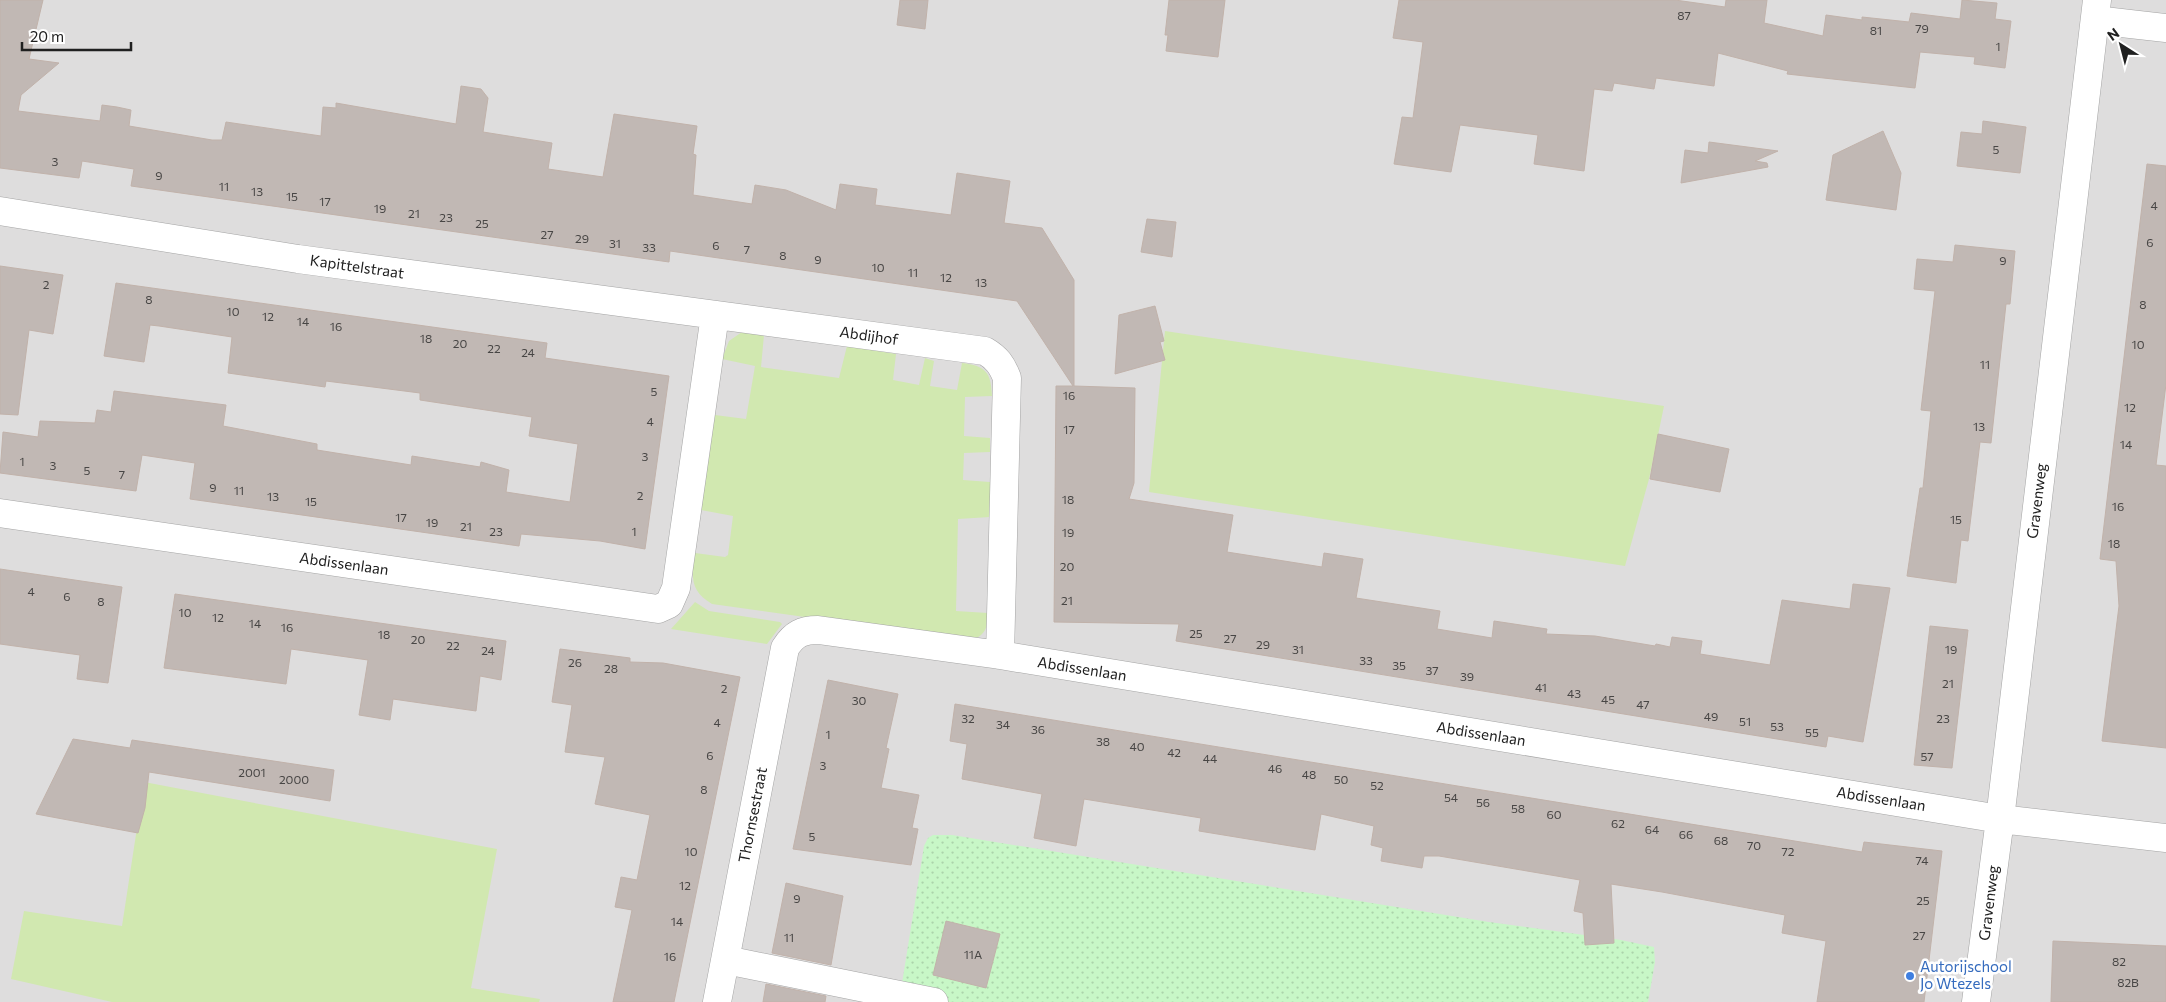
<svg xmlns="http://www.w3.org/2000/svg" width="2166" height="1002" viewBox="0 0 2166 1002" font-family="Commissioner,sans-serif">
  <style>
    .residential { fill: #dedddd }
    .grass { fill: #d1e8b0 }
    .park { fill: url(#park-dots) }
    .building { fill: #c1b8b4; stroke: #c1b2aa }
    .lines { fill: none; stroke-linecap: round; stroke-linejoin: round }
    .minor-casing { stroke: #a4a4a4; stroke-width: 29 }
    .minor { stroke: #fff; stroke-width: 28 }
    .shop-dot { fill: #3f7fe0; stroke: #fff; stroke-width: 2 }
    .labels { text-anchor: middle; stroke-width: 5; stroke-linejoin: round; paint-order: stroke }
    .number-label { font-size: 12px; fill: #484645 }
    .street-label { font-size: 15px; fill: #202020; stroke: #fff }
    .shop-label { font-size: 15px; fill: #366cbe; stroke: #fff; text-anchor: start }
  </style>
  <defs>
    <pattern id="park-dots" width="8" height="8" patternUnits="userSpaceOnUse" patternTransform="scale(1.25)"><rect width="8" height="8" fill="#c8f7c7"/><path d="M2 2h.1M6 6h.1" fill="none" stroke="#acd3ab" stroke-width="1.8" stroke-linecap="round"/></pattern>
  </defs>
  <rect width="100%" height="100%" fill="#f0ece7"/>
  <!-- residential -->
  <path class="residential" d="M 0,0 L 2166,0 L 2166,1002 L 0,1002 Z"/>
  <!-- grass -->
  <path class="grass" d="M 1165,331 L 1664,406 L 1649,479 L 1625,566 L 1149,492 Z
    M 742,332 L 764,335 L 761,367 L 839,378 L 847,346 L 896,354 L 893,380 L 919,385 L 925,358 L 934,361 L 930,386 L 957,390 L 962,363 C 986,366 991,372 992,396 L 965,397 L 964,436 L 990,438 L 990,452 L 964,453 L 963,480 L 990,482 L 990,517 L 958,519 L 956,611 L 988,613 C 988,628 985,637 969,640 L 712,604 C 690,591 691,577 695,553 L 725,557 L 728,555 L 733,516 L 701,510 L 715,415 L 746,419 L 755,366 L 722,359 L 729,341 Z
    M 695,602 L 709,611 L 780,622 L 782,624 L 767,644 L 671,629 Z
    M 144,782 L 497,849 L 471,988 L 540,999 L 539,1002 L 112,1002 L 11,979 L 24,911 L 122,926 Z"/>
  <!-- park -->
  <path class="park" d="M 933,835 L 952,835 L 1489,922 L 1621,940 L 1654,947 L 1655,962 L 1648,1002 L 899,1002 L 924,846 L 928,838 Z"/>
  <!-- building -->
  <path class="building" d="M 0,0 L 43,0 L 29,59 L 59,63 L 21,95 L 18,111 L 100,121 L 102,105 L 117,107 L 131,110 L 129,126 L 212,140 L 222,140 L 226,122 L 321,136 L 323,107 L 336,108 L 336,103 L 456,124 L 461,86 L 481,89 L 488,98 L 483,132 L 552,143 L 548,169 L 603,177 L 614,114 L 697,126 L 693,154 L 696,155 L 693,195 L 752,204 L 755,185 L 786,190 L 836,210 L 840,184 L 877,189 L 875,205 L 951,215 L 957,173 L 1010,181 L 1004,223 L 1042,228 L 1074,280 L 1074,386 L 1135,388 L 1134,483 L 1129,499 L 1233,515 L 1227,552 L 1322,567 L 1324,553 L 1363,559 L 1356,598 L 1440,611 L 1437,629 L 1492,638 L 1494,621 L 1547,629 L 1546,634 L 1595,636 L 1655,646 L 1656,644 L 1670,647 L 1672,637 L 1702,641 L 1700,654 L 1770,665 L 1782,600 L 1850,609 L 1853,584 L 1890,588 L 1863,742 L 1828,736 L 1826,747 L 1176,641 L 1179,624 L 1054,622 L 1056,386 L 1073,386 L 1017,301 L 670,251 L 669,262 L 131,186 L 134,169 L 82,161 L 79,178 L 0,168 Z
    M 900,0 L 928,0 L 925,29 L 897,25 Z
    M 1169,0 L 1225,0 L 1218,57 L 1166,51 L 1168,35 L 1165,35 Z
    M 1399,0 L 1675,0 L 1725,7 L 1726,0 L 1767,0 L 1764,23 L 1823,36 L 1826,15 L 1862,20 L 1862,17 L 1909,22 L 1911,13 L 1960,19 L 1962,0 L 1997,3 L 1995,19 L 2011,21 L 2005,68 L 1974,64 L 1975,57 L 1920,52 L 1915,88 L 1787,74 L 1788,71 L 1718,53 L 1714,86 L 1656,78 L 1654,89 L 1614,83 L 1612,91 L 1594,89 L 1584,171 L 1534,164 L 1538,135 L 1460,125 L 1451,172 L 1394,164 L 1402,117 L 1413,118 L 1423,42 L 1393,38 Z
    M 1983,121 L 2026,127 L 2020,173 L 1957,166 L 1961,132 L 1982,134 Z
    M 1883,131 L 1901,173 L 1896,210 L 1826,200 L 1833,155 Z
    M 1709,142 L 1778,151 L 1755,161 L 1767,163 L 1768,167 L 1681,183 L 1685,150 L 1708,153 Z
    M 2147,164 L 2166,166 L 2166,384 L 2156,465 L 2166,466 L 2166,748 L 2102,741 L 2119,606 L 2116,561 L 2100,559 Z
    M 1147,219 L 1176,222 L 1172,257 L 1141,252 Z
    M 1955,245 L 2015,251 L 2010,304 L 2006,304 L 1991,443 L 1980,442 L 1968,541 L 1961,540 L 1956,583 L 1907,576 L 1920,488 L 1923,488 L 1931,411 L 1921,410 L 1935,291 L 1914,289 L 1917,259 L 1953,262 Z
    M 0,266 L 63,275 L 53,334 L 29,330 L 18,415 L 0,414 Z
    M 116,283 L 547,343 L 545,358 L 669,376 L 645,549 L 600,541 L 521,534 L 519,546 L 190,499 L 195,463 L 142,455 L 136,491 L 0,473 L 3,432 L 38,437 L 40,421 L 95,423 L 97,410 L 111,412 L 114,391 L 226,405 L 223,426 L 317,444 L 317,450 L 411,465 L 412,456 L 480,467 L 481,462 L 509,470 L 506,492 L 570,502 L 578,444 L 529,436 L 532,417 L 420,400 L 420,393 L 326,381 L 325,387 L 228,373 L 232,337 L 159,326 L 150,325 L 144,362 L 104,356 Z
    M 1155,306 L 1164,341 L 1160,342 L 1165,360 L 1115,374 L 1119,315 Z
    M 1658,434 L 1729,449 L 1720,492 L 1650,479 Z
    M 0,569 L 122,587 L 108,683 L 77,679 L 80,655 L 0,644 Z
    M 175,594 L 506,641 L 501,680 L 480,676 L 476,711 L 393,699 L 390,720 L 359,715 L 368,660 L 291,649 L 286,684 L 164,668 Z
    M 1930,626 L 1968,630 L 1952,768 L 1914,765 Z
    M 560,649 L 630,658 L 630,662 L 663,663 L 740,677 L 674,1002 L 613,1002 L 632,910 L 615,907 L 621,877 L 637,880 L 650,815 L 595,804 L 605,757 L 565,752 L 572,705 L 552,702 Z
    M 828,680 L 898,694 L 886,748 L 889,749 L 881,788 L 919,795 L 912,828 L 918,829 L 911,865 L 793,849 Z
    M 955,704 L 1862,852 L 1864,842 L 1942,851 L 1924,1002 L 1817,1002 L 1826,941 L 1782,933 L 1785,915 L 1662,892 L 1611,884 L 1614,943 L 1585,945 L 1583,913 L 1574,911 L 1580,880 L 1439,856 L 1424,856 L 1422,868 L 1381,861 L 1383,848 L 1371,845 L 1374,826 L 1321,814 L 1315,850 L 1199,831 L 1201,818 L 1084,799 L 1076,846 L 1034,838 L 1042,794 L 962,779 L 967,744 L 950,741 Z
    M 73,739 L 130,748 L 132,740 L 334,770 L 330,801 L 149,772 L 145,808 L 138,833 L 36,814 Z
    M 786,883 L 843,896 L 831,965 L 772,953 Z
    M 946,921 L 1000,934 L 986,988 L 933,975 Z
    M 2053,941 L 2166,946 L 2166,1002 L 2051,1002 Z
    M 766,984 L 826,996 L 825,1002 L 763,1002 Z"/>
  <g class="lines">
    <defs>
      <path id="minor" d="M 2095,20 L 2166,28
        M 0,211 L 298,259 L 985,351 C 997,358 1002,365 1007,378 L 1000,655
        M 0,513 L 658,609 L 669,604 L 676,588 L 715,315
        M 726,960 L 934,1002
        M 717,1002 L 785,648 C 794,634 802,630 818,630 L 1000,655 L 2000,819 L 2166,838
        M 1976,1002 L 2000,819 L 2097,0"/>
    </defs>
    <!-- minor casing -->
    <use href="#minor" class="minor-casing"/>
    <!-- minor -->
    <use href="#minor" class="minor"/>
  </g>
  <!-- markers -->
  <circle class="shop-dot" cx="1910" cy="976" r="5"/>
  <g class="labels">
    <!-- number labels -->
    <g class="number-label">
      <text x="1684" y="20">87</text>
      <text x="1922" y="33">79</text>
      <text x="1876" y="35">81</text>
      <text x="1998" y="51">1</text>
      <text x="1996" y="154">5</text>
      <text x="55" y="166">3</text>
      <text x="159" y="180">9</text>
      <text x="224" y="191">11</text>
      <text x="257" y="196">13</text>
      <text x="292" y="201">15</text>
      <text x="325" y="206">17</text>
      <text x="2154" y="210">4</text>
      <text x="380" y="213">19</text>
      <text x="414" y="218">21</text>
      <text x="446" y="222">23</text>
      <text x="482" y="228">25</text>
      <text x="547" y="239">27</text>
      <text x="582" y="243">29</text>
      <text x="2150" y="247">6</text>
      <text x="615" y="248">31</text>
      <text x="716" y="250">6</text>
      <text x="649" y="252">33</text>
      <text x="747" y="254">7</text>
      <text x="783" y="260">8</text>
      <text x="818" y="264">9</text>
      <text x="2003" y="265">9</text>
      <text x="878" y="272">10</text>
      <text x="913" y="277">11</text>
      <text x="946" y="282">12</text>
      <text x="981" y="287">13</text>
      <text x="46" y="289">2</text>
      <text x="149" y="304">8</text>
      <text x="2143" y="309">8</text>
      <text x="233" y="316">10</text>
      <text x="268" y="321">12</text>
      <text x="303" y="326">14</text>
      <text x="336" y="331">16</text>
      <text x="426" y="343">18</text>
      <text x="460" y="348">20</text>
      <text x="2138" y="349">10</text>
      <text x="494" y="353">22</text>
      <text x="528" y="357">24</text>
      <text x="1985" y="369">11</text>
      <text x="654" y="396">5</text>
      <text x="1069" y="400">16</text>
      <text x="2130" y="412">12</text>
      <text x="650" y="426">4</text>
      <text x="1979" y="431">13</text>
      <text x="1069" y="434">17</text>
      <text x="2126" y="449">14</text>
      <text x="645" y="461">3</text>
      <text x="22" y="466">1</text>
      <text x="53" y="470">3</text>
      <text x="87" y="475">5</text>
      <text x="122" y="479">7</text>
      <text x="213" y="492">9</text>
      <text x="239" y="495">11</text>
      <text x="640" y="500">2</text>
      <text x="273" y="501">13</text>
      <text x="1068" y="504">18</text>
      <text x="311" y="506">15</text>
      <text x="2118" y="511">16</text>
      <text x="401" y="522">17</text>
      <text x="1956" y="524">15</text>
      <text x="432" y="527">19</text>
      <text x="466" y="531">21</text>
      <text x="496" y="536">23</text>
      <text x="634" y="536">1</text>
      <text x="1068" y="537">19</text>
      <text x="2114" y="548">18</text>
      <text x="1067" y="571">20</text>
      <text x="31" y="596">4</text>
      <text x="67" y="601">6</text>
      <text x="1067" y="605">21</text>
      <text x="101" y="606">8</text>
      <text x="185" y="617">10</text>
      <text x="218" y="622">12</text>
      <text x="255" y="628">14</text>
      <text x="287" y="632">16</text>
      <text x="1196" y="638">25</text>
      <text x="384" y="639">18</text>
      <text x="1230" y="643">27</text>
      <text x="418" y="644">20</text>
      <text x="1263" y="649">29</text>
      <text x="453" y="650">22</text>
      <text x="1298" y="654">31</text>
      <text x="1951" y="654">19</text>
      <text x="488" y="655">24</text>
      <text x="1366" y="665">33</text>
      <text x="575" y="667">26</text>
      <text x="1399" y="670">35</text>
      <text x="611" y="673">28</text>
      <text x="1432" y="675">37</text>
      <text x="1467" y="681">39</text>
      <text x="1948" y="688">21</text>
      <text x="1541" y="692">41</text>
      <text x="724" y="693">2</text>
      <text x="1574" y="698">43</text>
      <text x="1608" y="704">45</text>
      <text x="859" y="705">30</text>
      <text x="1643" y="709">47</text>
      <text x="1711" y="721">49</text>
      <text x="968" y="723">32</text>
      <text x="1943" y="723">23</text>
      <text x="1745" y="726">51</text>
      <text x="717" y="727">4</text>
      <text x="1003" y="729">34</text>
      <text x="1777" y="731">53</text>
      <text x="1038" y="734">36</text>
      <text x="1812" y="737">55</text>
      <text x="828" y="739">1</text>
      <text x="1103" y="746">38</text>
      <text x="1137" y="751">40</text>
      <text x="1174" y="757">42</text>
      <text x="710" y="760">6</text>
      <text x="1927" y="761">57</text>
      <text x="1210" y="763">44</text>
      <text x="823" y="770">3</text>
      <text x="1275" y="773">46</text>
      <text x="252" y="777">2001</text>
      <text x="1309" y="779">48</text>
      <text x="294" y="784">2000</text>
      <text x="1341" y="784">50</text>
      <text x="1377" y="790">52</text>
      <text x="704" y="794">8</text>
      <text x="1451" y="802">54</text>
      <text x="1483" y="807">56</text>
      <text x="1518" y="813">58</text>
      <text x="1554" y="819">60</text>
      <text x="1618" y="828">62</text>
      <text x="1652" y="834">64</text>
      <text x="1686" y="839">66</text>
      <text x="812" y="841">5</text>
      <text x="1721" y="845">68</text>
      <text x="1754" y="850">70</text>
      <text x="691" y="856">10</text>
      <text x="1788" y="856">72</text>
      <text x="1922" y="865">74</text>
      <text x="685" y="890">12</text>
      <text x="797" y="903">9</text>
      <text x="1923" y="905">25</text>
      <text x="677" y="926">14</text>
      <text x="1919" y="940">27</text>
      <text x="789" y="942">11</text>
      <text x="973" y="959">11A</text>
      <text x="670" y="961">16</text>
      <text x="2119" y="966">82</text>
      <text x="2128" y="987">82B</text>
    </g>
    <!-- street labels -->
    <g class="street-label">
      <text transform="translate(357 267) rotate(8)" y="5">Kapittelstraat</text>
      <text transform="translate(869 336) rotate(8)" y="5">Abdijhof</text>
      <text transform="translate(2037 501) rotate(-83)" y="5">Gravenweg</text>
      <text transform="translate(344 564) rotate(8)" y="5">Abdissenlaan</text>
      <text transform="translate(1082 669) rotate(9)" y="5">Abdissenlaan</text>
      <text transform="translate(1481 734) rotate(9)" y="5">Abdissenlaan</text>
      <text transform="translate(1881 799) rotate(9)" y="5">Abdissenlaan</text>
      <text transform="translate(753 815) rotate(-79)" y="5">Thornsestraat</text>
      <text transform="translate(1989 903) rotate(-83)" y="5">Gravenweg</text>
    </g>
    <!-- shop labels -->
    <g class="shop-label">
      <text x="1920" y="972">Autorijschool<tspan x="1920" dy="17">Jo Wtezels</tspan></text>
    </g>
  </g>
  <!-- north arrow -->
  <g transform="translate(2121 45) rotate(324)" stroke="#ffffff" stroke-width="4" paint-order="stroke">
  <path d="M0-4L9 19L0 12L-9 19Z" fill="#202020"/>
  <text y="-8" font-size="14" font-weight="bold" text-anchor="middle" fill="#202020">N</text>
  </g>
  <!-- scale -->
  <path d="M22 42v8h109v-8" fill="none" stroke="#202020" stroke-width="2.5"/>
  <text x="30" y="42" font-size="15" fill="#202020" stroke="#ffffff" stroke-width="4" paint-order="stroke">20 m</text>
</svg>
